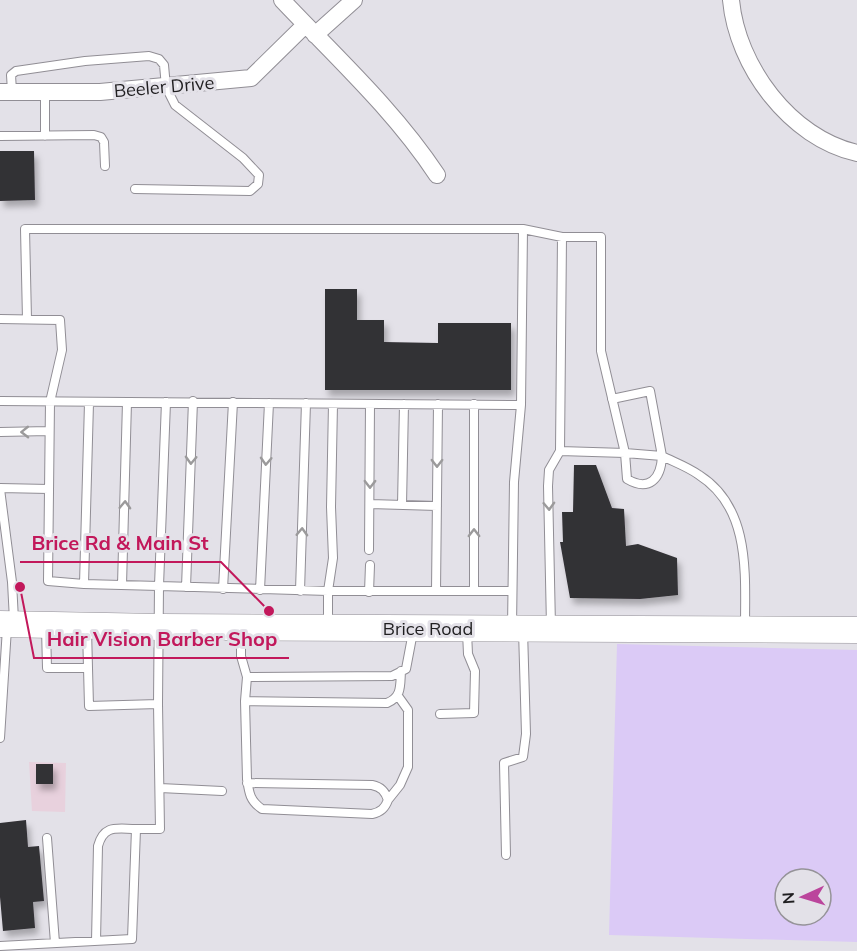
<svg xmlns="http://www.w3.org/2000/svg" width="857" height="951" viewBox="0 0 857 951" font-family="Mulish,sans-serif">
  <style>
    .industrial { fill: #e8d1dd }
    .green { fill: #dbcaf6; fill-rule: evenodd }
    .building { fill: #333136; filter: url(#shadow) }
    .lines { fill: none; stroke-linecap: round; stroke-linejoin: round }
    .service-casing { stroke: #918e95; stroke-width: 10 }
    .minor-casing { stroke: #918e95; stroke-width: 18 }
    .primary-casing { stroke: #918e95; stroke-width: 27 }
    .service { stroke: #fff; stroke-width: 8 }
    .minor { stroke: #fff; stroke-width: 16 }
    .primary { stroke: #fff; stroke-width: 26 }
    .oneway { stroke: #9b9a9b }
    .labels { text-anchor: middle; stroke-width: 6; stroke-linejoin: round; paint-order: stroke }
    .street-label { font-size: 18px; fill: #201f21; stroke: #e3e1e8 }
    .leader { fill: none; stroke: #c2185b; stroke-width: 2 }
    .callout-dot { fill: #c2185b; stroke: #e3e1e8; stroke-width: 2 }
    .callout-label { font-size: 20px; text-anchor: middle; font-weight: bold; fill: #c2185b; stroke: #e3e1e8; stroke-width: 6; stroke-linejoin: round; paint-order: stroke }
  </style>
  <defs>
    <filter id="shadow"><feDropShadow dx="3.5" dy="6" stdDeviation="3" flood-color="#0004"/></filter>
  </defs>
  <rect width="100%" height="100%" fill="#e3e1e8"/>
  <!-- industrial -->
  <path class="industrial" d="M 29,762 L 66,763 L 65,812 L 32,811 Z"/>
  <!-- green -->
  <path class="green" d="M 617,644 L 857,650 L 857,942 L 609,935 ZM 785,879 L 821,879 L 821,915 L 785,915 Z"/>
  <!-- building -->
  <path class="building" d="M 0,151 L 34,151 L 35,200 L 0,201 Z
    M 325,289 L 357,289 L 357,320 L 384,320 L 384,342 L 438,343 L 438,323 L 511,323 L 511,390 L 325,390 Z
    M 574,465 L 596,465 L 612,508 L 624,509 L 626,546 L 638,544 L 677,558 L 678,595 L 640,599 L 570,598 L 560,542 L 563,542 L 562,512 L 573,512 Z
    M 36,764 L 53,764 L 53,784 L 36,784 Z
    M 26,820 L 28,847 L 39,846 L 44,901 L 33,902 L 35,928 L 3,931 L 0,897 L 0,823 Z"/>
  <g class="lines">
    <defs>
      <path id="service" d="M 12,91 L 11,75 L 16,71 L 85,61 L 149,56 L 159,59 L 164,65 L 166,87 L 175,105 L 243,158 L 259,175 L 258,184 L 250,191 L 135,189
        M 0,136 L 94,135 L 101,137 L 104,142 L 105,166
        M 45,136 L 45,92
        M 0,319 L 60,320 L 62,350 L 50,402 L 48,581 L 84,584
        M 27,319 L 25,229 L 523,229
        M 612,399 L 650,391 L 662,456 C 674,462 688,467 699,475 C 751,508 745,574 745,628
        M 0,401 L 521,405 L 514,482 L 512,627
        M 89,403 L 84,584 L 159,586 L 166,402
        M 521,405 L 523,229 L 562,237 L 601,237 L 601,351 L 625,453 L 560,451
        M 0,432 L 49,431
        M 625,453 L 662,456 C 661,479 649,492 627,479 Z
        M 0,488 L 49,489
        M 0,489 L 12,582 L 14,620
        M 370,504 L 437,506
        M 402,505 L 404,404
        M 369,550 L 370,404
        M 122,585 L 127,402
        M 186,587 L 193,401
        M 223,589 L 233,402
        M 260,590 L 269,403
        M 300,591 L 306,403
        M 436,591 L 438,404
        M 474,591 L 474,404
        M 369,592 L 370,565
        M 328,625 L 328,591 L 512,591
        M 551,626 L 548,486 L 549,470 L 560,451 L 562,237
        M 46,628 L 47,668 L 88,668 L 89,706 L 158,704
        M 87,629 L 88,668
        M 241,631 L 241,656 L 247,677 L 392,676 L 406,669 L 413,632
        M 245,701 L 387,703 C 402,697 400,686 401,671
        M 440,714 L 474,713 L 475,671 L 468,654 L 467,632
        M 0,738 L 7,628
        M 247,783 L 372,785 C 381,787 385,791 388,800 C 385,808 381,812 372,814 L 262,809 C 250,801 249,793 247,779 L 245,701 L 247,677
        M 160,788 L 222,791
        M 388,800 L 400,785 L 408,767 L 408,710 L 398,696
        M 47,838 L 55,943
        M 506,855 L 504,763 L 523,757 L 526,734 L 523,630
        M 96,941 L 98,846 C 104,824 117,829 136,829
        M 0,946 L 132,939 L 136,829 L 160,829 L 158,704 L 159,586 L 328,591 L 333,558 L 331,507 L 333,404"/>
      <path id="minor" d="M 282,0 C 335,56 394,110 437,175
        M 731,0 C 737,66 790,138 857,153
        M 315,35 L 354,0
        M 0,92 L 100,92 L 251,78 L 305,25"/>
      <path id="primary" d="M 0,624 L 160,627 L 857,630"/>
    </defs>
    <!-- service casing -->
    <use href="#service" class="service-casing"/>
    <!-- minor casing -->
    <use href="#minor" class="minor-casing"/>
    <!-- primary casing -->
    <use href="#primary" class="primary-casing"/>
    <!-- service -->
    <use href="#service" class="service"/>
    <!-- minor -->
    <use href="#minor" class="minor"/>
    <!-- primary -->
    <use href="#primary" class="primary"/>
  </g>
  <!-- one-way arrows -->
  <defs><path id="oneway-chevron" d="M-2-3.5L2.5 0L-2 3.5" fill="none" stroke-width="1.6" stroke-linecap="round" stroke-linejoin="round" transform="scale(1.5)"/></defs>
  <g class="oneway">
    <use href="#oneway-chevron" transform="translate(25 432) rotate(179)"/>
    <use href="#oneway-chevron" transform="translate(191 460) rotate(92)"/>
    <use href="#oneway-chevron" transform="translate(266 461) rotate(93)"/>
    <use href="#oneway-chevron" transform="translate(437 463) rotate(90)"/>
    <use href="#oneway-chevron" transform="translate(370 484) rotate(90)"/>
    <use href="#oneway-chevron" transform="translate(125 505) rotate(-88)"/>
    <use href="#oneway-chevron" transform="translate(549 506) rotate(88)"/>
    <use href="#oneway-chevron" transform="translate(302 532) rotate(-88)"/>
    <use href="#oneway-chevron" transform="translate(474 533) rotate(-90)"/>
  </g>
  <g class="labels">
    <!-- street labels -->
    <g class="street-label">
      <text transform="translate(164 87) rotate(-5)" y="6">Beeler Drive</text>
      <text x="428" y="635">Brice Road</text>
    </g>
  </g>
  <!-- callouts -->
  <path class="leader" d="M269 611L221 562H20M20 587L34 658H289"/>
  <g class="callout-dot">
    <circle cx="269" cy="611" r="6"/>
    <circle cx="20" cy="587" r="6"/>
  </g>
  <g class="callout-label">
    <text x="120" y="550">Brice Rd &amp; Main St</text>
    <text x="162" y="646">Hair Vision Barber Shop</text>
  </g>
  <!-- north arrow -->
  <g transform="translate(803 897) rotate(266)"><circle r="28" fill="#e3e1e8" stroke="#959398" stroke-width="1.5"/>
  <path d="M0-4.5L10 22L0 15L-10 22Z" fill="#bb459c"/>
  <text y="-9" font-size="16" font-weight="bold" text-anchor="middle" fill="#201f21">N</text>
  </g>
</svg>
